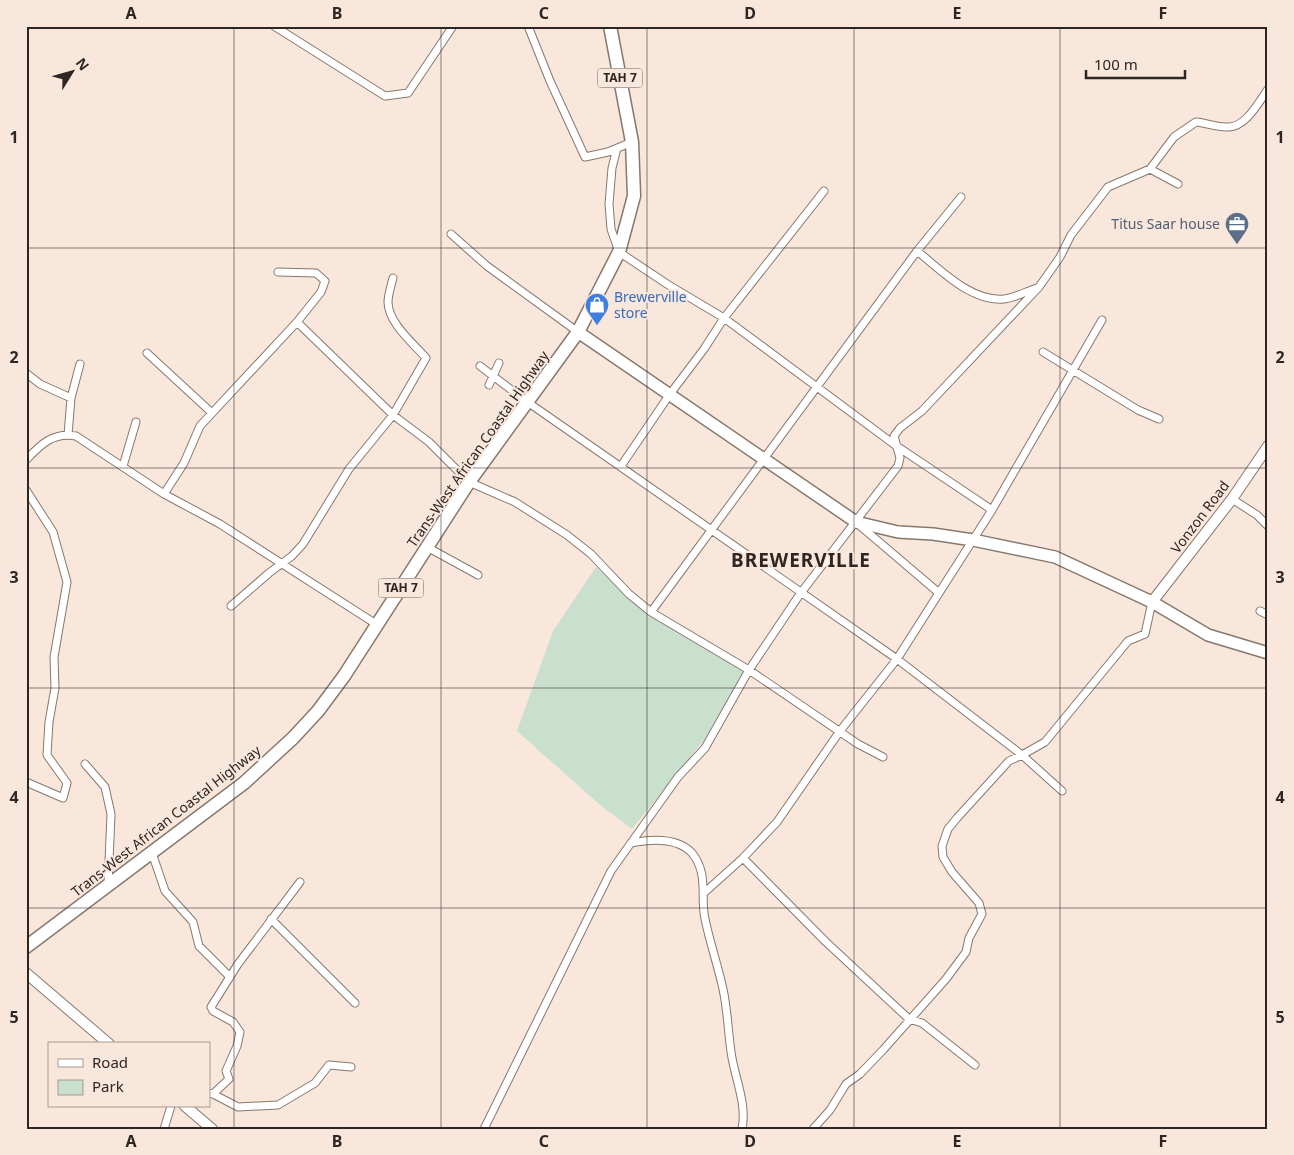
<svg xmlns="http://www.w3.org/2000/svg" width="1294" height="1155" viewBox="0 0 1294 1155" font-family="'Noto Sans',sans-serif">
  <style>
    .green { fill: #c9e0ce }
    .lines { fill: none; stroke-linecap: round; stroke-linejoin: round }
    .street-casing { stroke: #87786d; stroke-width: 9 }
    .secondary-casing { stroke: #87786d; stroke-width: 12 }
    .primary-casing { stroke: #87786d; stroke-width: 14 }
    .highway-casing { stroke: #87786d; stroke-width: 15 }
    .street { stroke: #fff; stroke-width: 7 }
    .secondary { stroke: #fff; stroke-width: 10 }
    .primary { stroke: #fff; stroke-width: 11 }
    .highway { stroke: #fff; stroke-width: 12 }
    .grid { fill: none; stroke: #2d2622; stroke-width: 1; stroke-opacity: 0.55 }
    .labels { text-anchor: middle; stroke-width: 4; stroke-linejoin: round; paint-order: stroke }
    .shield { fill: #f9e7db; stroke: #6a605a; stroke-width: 1 }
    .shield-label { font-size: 12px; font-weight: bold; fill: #2d2622 }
    .service-label { font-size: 14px; fill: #4e5e75; stroke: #f9e7db; text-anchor: end }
    .shop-label { font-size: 14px; fill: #366cbe; stroke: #f9e7db; text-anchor: start }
    .street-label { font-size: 14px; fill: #2d2622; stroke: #f9e7db }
    .district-label { font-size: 19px; font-weight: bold; letter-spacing: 1px; fill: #2d2622; stroke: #f9e7db }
    .neatline { fill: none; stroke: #2d2622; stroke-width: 2 }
    .grid-label { font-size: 16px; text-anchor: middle; font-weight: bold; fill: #2d2622 }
  </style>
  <rect width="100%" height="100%" fill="#f9e7db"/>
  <!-- green -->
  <path class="green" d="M 596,567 L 639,607 L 744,672 L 704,740 L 632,829 L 599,804 L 517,731 L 553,631 Z"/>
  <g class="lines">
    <defs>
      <path id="street" d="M 274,26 L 385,96 L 408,93 L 453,26
        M 528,26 L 550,81 L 585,157 L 608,152 L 632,142
        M 617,148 L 612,168 L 609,204 L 611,229 L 619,252 L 667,284 L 724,318 L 895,445 L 992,510 L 939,593
        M 1150,169 L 1178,184
        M 451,234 L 487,266 L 578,332
        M 917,251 C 941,270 971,302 1004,299 C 1015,298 1027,291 1037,288
        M 297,322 L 393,415 L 429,442 L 469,482 L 515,502 L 567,535 L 591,554 L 629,594 L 651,612 L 749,670 L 858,744 L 883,757
        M 1043,352 L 1138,410 L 1159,419
        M 147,353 L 212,413
        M 480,366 L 526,401 L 897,659 L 1022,755
        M 26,373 L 40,384 L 71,398
        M 489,385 L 499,363
        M 68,435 L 71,398 L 80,364
        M 26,460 C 41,444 53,432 76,436 L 164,494 L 220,524 L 376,624
        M 123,466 L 136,422
        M 621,466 L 670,394 L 704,349 L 724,318 L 824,191
        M 26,490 L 53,532 L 67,582 L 54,657 L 55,688 L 49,722 L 47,755 L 67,783 L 63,798 L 26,782
        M 164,494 L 184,463 L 200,426 L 297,322 L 321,292 L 325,281 L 316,273 L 278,272
        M 1232,499 L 1257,515 L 1268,526
        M 992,510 L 1102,320
        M 427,547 L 478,575
        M 231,606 L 269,573 L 292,556 L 303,544 L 349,469 L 393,415 L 426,358 C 414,344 388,323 388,302 C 388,295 391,286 393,278
        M 1260,611 L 1268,615
        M 651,612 L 917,251 L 961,197
        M 85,764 L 105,787 L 111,814 L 108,885
        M 1062,791 L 1022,755 L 1045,742 L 1128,641 L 1145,634 L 1152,602
        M 631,843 C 651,839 677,837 692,853 C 709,874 700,897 705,919 C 710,943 718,966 723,989 C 728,1012 728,1035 732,1058 C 736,1080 747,1106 742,1129
        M 152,853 L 165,891 L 193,922 L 199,946 L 230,977
        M 743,858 L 826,942 L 909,1019 L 922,1023 L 975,1065
        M 705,892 L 743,858 L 777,822 L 840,731 L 897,659 L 939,593 L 858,524
        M 271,919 L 355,1003
        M 209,1093 L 213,1094 L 229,1079 L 226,1071 L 237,1046 L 240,1032 L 233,1022 L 213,1011 L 211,1007 L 238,964 L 300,882
        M 213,1094 L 238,1107 L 278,1105 L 315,1083 L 329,1065 L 351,1067
        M 164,1129 L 171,1106
        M 484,1129 L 611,871 L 678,777 L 705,748 L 749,670 L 800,594 L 898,466 L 900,458 L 894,436 L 900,428 L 922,411 L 1039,287 L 1060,257 L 1071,235 L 1108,187 L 1150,169 L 1174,137 L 1196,122 C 1206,123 1216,127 1226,127 C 1245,129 1259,102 1268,89
        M 813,1129 L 830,1110 L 846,1084 L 860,1074 L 883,1050 L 946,979 L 966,952 L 969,938 L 982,914 L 979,903 L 952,872 L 943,857 L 942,846 L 948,829 L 957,818 L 1009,761 L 1022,755"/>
      <path id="secondary" d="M 1152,602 L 1232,499 L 1268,446
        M 26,973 L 109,1044
        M 185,1106 L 212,1129"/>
      <path id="primary" d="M 578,332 L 856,522 L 898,532 L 933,534 L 973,540 L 1055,557 L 1152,602 L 1208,635 L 1268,653"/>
      <path id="highway" d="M 26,947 L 244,783 L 293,738 L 318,711 L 344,676 L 469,482 L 578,332 L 619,252 L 634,196 L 632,142 L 610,26"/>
    </defs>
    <!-- street casing -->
    <use href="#street" class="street-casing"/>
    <!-- secondary casing -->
    <use href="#secondary" class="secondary-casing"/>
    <!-- primary casing -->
    <use href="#primary" class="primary-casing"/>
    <!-- highway casing -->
    <use href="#highway" class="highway-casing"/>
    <!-- street -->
    <use href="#street" class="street"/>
    <!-- secondary -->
    <use href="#secondary" class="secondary"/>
    <!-- primary -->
    <use href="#primary" class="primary"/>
    <!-- highway -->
    <use href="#highway" class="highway"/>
  </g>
  <!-- grid -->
  <path class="grid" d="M 234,26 L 234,1129M 441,26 L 441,1129M 647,26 L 647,1129M 854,26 L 854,1129M 1060,26 L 1060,1129M 26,248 L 1268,248M 26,468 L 1268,468M 26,688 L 1268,688M 26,908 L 1268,908"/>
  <!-- icons -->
  <defs>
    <symbol id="office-pin" viewBox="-11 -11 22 30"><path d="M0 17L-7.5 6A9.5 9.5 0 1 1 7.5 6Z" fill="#5c6f8a" stroke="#f9e7db"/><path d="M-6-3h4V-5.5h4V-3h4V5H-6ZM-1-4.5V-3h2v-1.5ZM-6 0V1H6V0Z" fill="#fff"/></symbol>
    <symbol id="shop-pin" viewBox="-11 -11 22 30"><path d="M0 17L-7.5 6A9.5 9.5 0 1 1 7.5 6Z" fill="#3f7fe0" stroke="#f9e7db"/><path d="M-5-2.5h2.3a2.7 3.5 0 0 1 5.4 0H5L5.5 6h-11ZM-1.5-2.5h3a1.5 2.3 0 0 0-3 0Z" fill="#fff"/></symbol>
  </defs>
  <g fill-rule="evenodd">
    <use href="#office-pin" x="1223" y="210" width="28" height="38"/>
    <use href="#shop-pin" x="583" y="291" width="28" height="38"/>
  </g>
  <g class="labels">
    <!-- shield labels -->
    <g class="shield">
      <rect x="597.5" y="68.5" width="45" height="19" rx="4"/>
      <rect x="378.5" y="578.5" width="45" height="19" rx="4"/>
    </g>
    <g class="shield-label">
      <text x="620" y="82">TAH 7</text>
      <text x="401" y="592">TAH 7</text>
    </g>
    <!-- service labels -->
    <g class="service-label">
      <text x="1220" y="229">Titus Saar house</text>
    </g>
    <!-- shop labels -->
    <g class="shop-label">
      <text x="614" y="302">Brewerville<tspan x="614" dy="16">store</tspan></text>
    </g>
    <!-- street labels -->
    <g class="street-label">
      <text transform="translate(478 449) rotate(-55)" y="5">Trans-West African Coastal Highway</text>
      <text transform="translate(1200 517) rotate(-53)" y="5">Vonzon Road</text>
      <text transform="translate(166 821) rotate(-38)" y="5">Trans-West African Coastal Highway</text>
    </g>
    <!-- district labels -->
    <g class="district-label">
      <text x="801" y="567">BREWERVILLE</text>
    </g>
  </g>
  <!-- border -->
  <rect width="1294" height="1155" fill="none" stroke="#f9e7db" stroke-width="55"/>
  <!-- legend -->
  <rect x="48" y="1042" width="162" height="65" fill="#f9e7db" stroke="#a79a91"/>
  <rect x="58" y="1059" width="25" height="8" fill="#ffffff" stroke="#a79a91"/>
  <text x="92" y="1068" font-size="15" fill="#2d2622">Road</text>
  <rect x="58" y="1080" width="25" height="15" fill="#c9e0ce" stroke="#a79a91"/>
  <text x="92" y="1092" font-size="15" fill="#2d2622">Park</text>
  <!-- north arrow -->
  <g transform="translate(72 72) rotate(53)" stroke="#f9e7db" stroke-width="4" paint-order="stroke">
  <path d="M0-4L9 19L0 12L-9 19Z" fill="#2d2622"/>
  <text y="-8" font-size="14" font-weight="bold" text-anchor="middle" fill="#2d2622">N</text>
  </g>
  <!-- scale -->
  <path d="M1086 70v8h99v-8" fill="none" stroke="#2d2622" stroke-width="2.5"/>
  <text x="1094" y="70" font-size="15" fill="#2d2622" stroke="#f9e7db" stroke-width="4" paint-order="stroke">100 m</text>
  <rect x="28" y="28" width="1238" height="1100" class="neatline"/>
  <g class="grid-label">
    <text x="131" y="19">A</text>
    <text x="337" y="19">B</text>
    <text x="544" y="19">C</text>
    <text x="750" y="19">D</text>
    <text x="957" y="19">E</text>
    <text x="1163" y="19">F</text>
    <text x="14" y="143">1</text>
    <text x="1280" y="143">1</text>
    <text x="14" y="363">2</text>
    <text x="1280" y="363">2</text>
    <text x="14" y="583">3</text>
    <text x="1280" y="583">3</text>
    <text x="14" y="803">4</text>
    <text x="1280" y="803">4</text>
    <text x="14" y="1023">5</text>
    <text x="1280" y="1023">5</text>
    <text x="131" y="1147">A</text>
    <text x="337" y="1147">B</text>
    <text x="544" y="1147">C</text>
    <text x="750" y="1147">D</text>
    <text x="957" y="1147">E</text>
    <text x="1163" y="1147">F</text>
  </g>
</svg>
